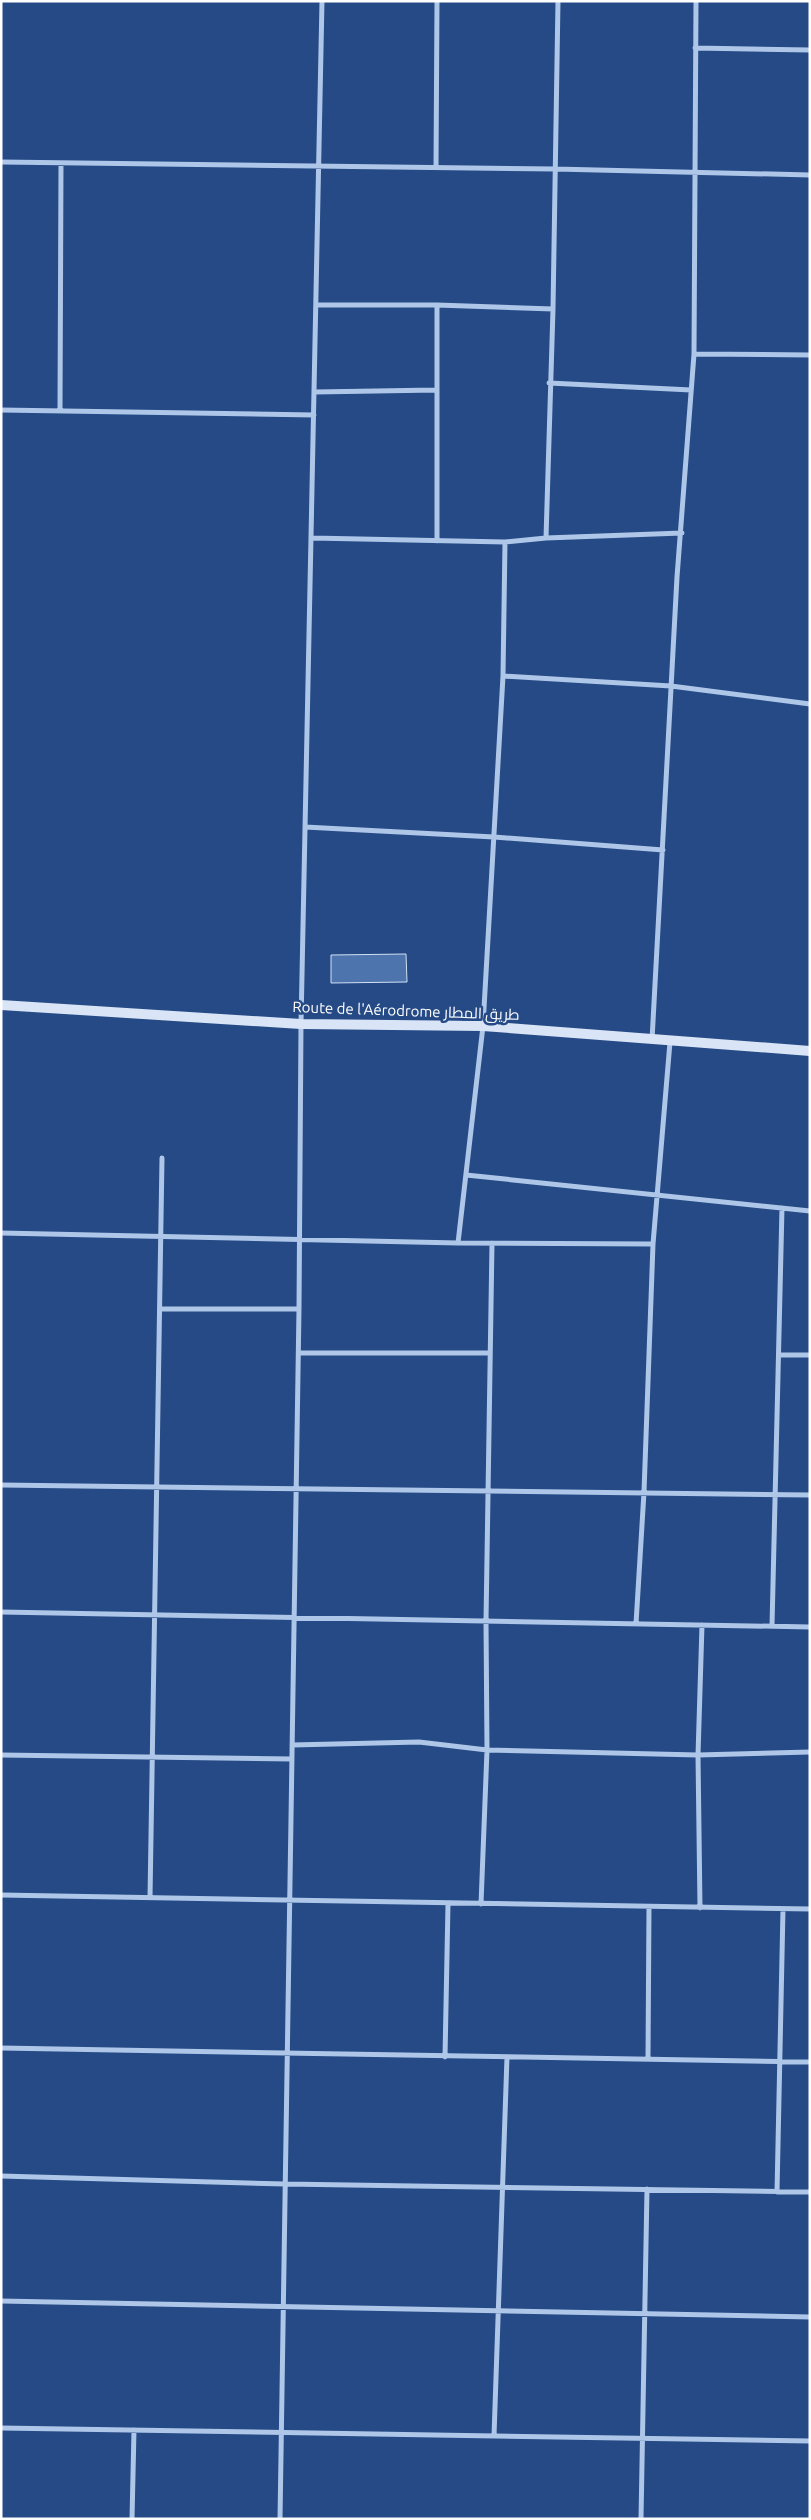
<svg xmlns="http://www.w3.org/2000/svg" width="811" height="2520" viewBox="0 0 811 2520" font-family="Ubuntu,Cairo,sans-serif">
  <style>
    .building { fill: #4d74ac; stroke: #d2e1f6 }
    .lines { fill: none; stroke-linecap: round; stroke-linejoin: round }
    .street { stroke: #aec6e8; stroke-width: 5 }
    .secondary { stroke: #d9e4f7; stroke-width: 10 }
    .labels { text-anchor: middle; stroke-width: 5; stroke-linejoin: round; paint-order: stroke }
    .street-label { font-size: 15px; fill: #fff; stroke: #254a85 }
  </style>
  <rect width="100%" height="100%" fill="#254a85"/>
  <!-- building -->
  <path class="building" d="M 406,954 L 407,982 L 331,983 L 331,955 Z"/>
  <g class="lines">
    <!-- street -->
    <path class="street" d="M 695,48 L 810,50
      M 1,162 L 555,169 L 810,175
      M 436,168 L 437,1
      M 317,305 L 437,305 L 553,309
      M 437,305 L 437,541
      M 694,354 L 810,355
      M 549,383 L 691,390
      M 315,392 L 436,390
      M 1,410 L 314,415
      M 60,411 L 61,163
      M 312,538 L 505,542 L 546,538 L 682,533
      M 546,538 L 553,309 L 558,1
      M 503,676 L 671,686 L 810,704
      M 305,827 L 494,837 L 663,850
      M 652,1040 L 677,577 L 694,354 L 696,1
      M 466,1175 L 810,1211
      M 1,1233 L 458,1243 L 653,1244
      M 458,1243 L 483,1026 L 503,676 L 505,542
      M 161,1309 L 299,1309
      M 299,1353 L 490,1353
      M 779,1355 L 810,1355
      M 1,1485 L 810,1495
      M 1,1612 L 810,1627
      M 636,1624 L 644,1492 L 653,1244 L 670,1042
      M 772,1626 L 782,1208
      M 292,1745 L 419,1742 L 487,1750 L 698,1755 L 810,1752
      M 1,1755 L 292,1759
      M 1,1895 L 810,1909
      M 150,1898 L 162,1158
      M 481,1904 L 487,1750 L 486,1621 L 492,1243
      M 700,1908 L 698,1755 L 702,1625
      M 1,2048 L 810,2062
      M 445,2057 L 448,1904
      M 648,2059 L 649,1907
      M 1,2176 L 285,2184 L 810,2192
      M 777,2192 L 783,1909
      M 1,2301 L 810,2317
      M 1,2428 L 810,2441
      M 494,2436 L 507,2057
      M 132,2519 L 134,2430
      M 280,2519 L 299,1309 L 301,1024 L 322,1
      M 641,2519 L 647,2189"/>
    <!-- secondary -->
    <path class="secondary" d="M 1,1005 L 301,1024 L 483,1026 L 810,1051"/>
  </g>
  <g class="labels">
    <!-- street labels -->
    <g class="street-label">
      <text transform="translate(406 1011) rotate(2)" y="5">Route de l'Aérodrome طريق المطار</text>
    </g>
  </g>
  <!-- border -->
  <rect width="811" height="2520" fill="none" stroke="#ffffff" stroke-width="5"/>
</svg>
